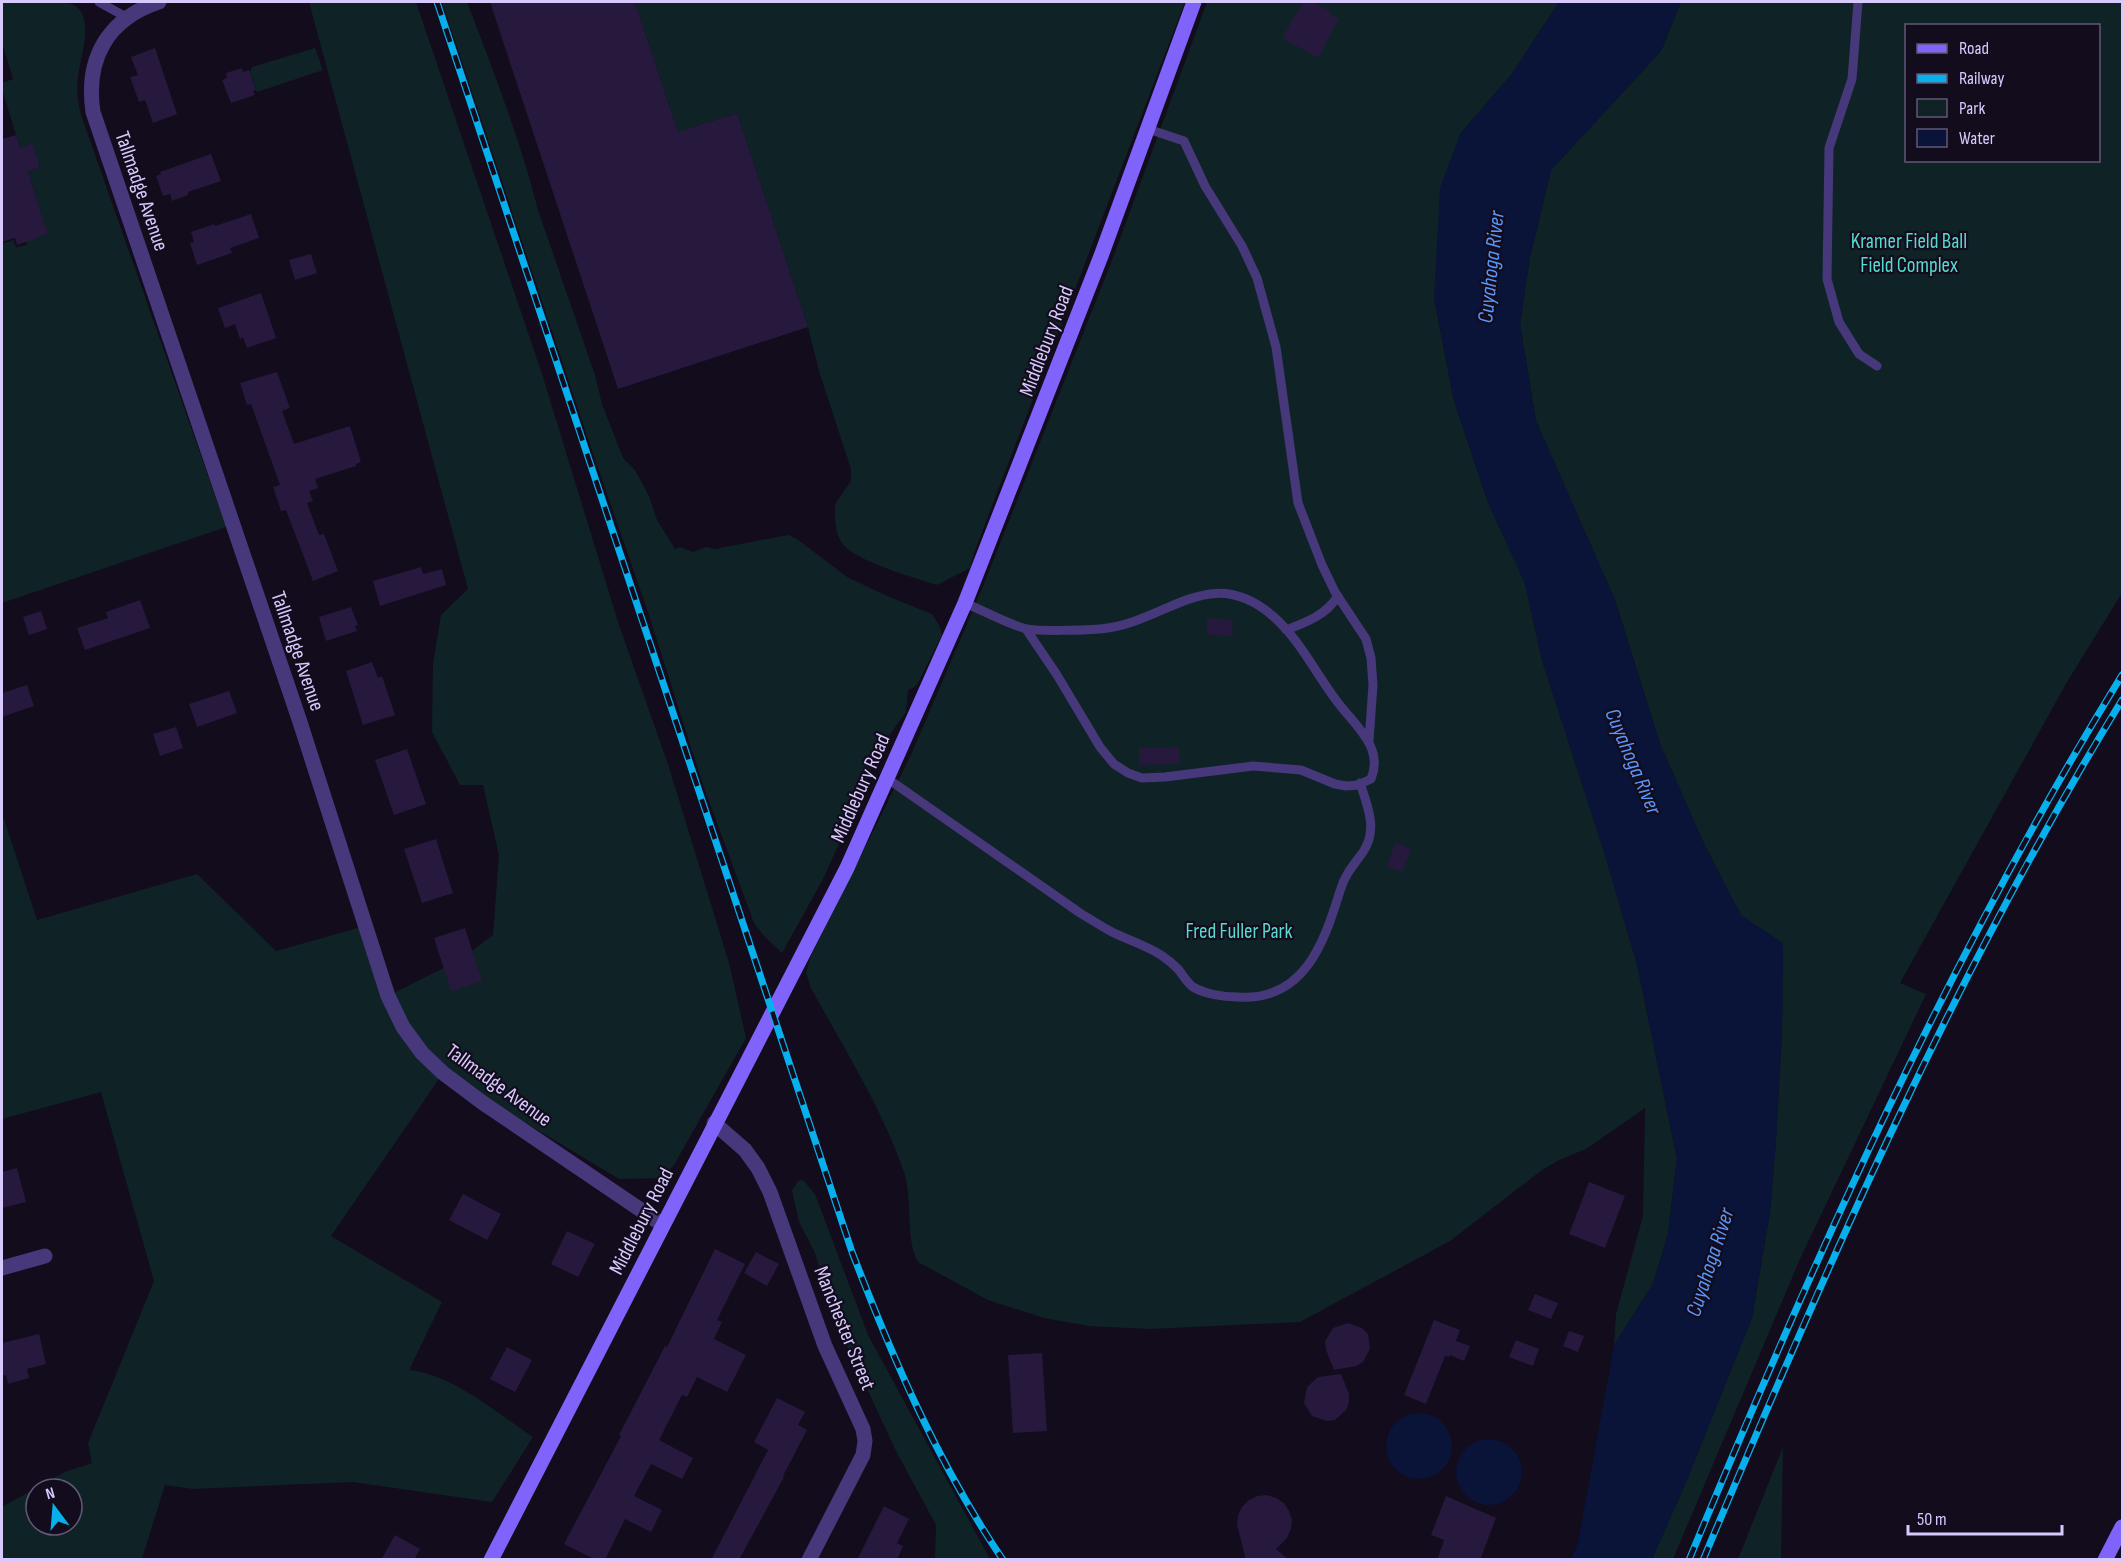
<svg xmlns="http://www.w3.org/2000/svg" width="2124" height="1561" viewBox="0 0 2124 1561" font-family="'Sofia Sans Condensed',sans-serif">
  <style>
    .green { fill: #0f2326; fill-rule: evenodd }
    .water { fill: #0a1338 }
    .building { fill: #26193d }
    .lines { fill: none; stroke-linecap: round; stroke-linejoin: round }
    .lane { stroke: #46387a; stroke-width: 9 }
    .street { stroke: #46387a; stroke-width: 15 }
    .secondary { stroke: #8063fa; stroke-width: 15 }
    .rail-casing { stroke: #07afec; stroke-width: 7 }
    .rail { stroke: #120c1d; stroke-width: 4.5; stroke-dasharray: 14; stroke-linecap: butt }
    .labels { text-anchor: middle; stroke-width: 4.5; stroke-linejoin: round; paint-order: stroke }
    .street-label { font-size: 21px; fill: #d8c9fd; stroke: #120c1d }
    .park-label { font-size: 21px; fill: #58dacf; stroke: #120c1d }
    .water-label { font-size: 22px; font-style: italic; fill: #5a96fa; stroke: #120c1d }
  </style>
  <rect width="100%" height="100%" fill="#120c1d"/>
  <!-- green -->
  <path class="green" d="M 2,2 C 21,2 43,0 63,2 C 100,6 80,55 78,77 C 76,90 78,102 81,115 L 226,527 L 2,603 L 2,244 L 13,240 L 16,247 L 27,245 L 26,241 L 48,234 L 28,172 L 40,167 L 32,144 L 20,148 L 2,89 L 2,83 L 13,79 L 2,43 Z
    M 309,2 L 416,2 L 542,374 L 619,625 L 668,764 L 729,963 L 746,1038 L 674,1165 L 661,1178 L 619,1179 L 443,1073 L 331,1236 L 442,1302 L 409,1370 C 452,1374 497,1413 533,1437 L 492,1502 L 353,1482 L 193,1489 L 165,1485 L 142,1559 L 2,1559 L 2,1507 L 65,1472 L 92,1463 L 88,1443 L 154,1281 L 101,1092 L 2,1119 L 2,813 L 37,920 L 197,874 L 276,951 L 365,926 L 388,996 L 461,959 L 493,935 L 499,855 L 483,785 L 460,785 L 432,732 L 433,664 L 441,615 L 468,589 ZM 36,1489 L 72,1489 L 72,1525 L 36,1525 Z
    M 442,2 L 467,2 C 493,70 520,139 538,210 L 595,375 L 602,404 L 623,458 L 635,470 L 649,496 L 657,520 L 675,549 L 680,547 L 693,552 L 706,547 L 715,549 L 788,535 L 797,539 L 847,577 L 887,596 L 932,614 L 940,627 L 942,635 L 919,681 L 915,687 L 908,690 L 906,712 L 878,751 L 858,803 L 822,881 L 782,953 L 764,936 L 754,923 L 703,785 L 649,615 L 588,439 Z
    M 635,2 L 1185,2 L 974,553 L 970,568 L 937,585 C 915,578 855,561 843,544 C 834,533 835,517 835,504 L 851,481 L 851,469 L 819,371 L 808,327 L 737,113 L 678,132 Z
    M 1207,2 L 1559,2 L 1512,74 L 1460,134 L 1434,298 L 1454,401 L 1487,500 L 1525,583 L 1542,660 L 1603,848 L 1637,964 L 1677,1159 L 1668,1234 L 1653,1284 L 1614,1345 L 1616,1314 L 1643,1216 L 1645,1108 L 1586,1149 L 1559,1160 L 1542,1170 L 1450,1241 L 1300,1322 L 1149,1329 L 1089,1326 L 1044,1318 L 988,1300 L 918,1262 C 905,1239 913,1199 904,1172 C 882,1108 843,1047 811,988 L 806,973 L 810,958 L 910,757 L 984,584 L 1111,263 Z
    M 1681,2 L 2122,2 L 2122,593 L 2067,682 L 1900,983 L 1926,994 L 1800,1259 L 1673,1559 L 1652,1559 L 1686,1482 L 1752,1318 L 1770,1212 L 1776,1140 L 1782,1031 L 1783,944 L 1741,916 L 1704,844 L 1660,744 L 1615,600 L 1536,421 L 1520,324 L 1530,257 L 1551,170 L 1661,51 ZM 1906,26 L 2098,26 L 2098,160 L 1906,160 Z
    M 315,48 L 323,70 L 257,92 L 250,72 L 252,67 Z
    M 803,1180 L 815,1194 L 868,1335 L 990,1559 L 935,1559 L 936,1525 L 896,1451 L 835,1320 L 815,1253 L 799,1222 L 792,1190 L 798,1181 Z
    M 1783,1447 L 1781,1559 L 1738,1559 Z"/>
  <!-- water -->
  <path class="water" d="M 1559,2 L 1681,2 L 1661,51 L 1551,170 L 1530,257 L 1520,324 L 1536,421 L 1615,600 L 1660,744 L 1704,844 L 1741,915 L 1783,943 L 1782,1031 L 1776,1140 L 1770,1212 L 1752,1318 L 1686,1482 L 1652,1559 L 1571,1559 L 1578,1543 L 1614,1345 L 1653,1284 L 1668,1234 L 1677,1159 L 1637,964 L 1602,846 L 1542,660 L 1525,583 L 1487,500 L 1454,401 L 1434,298 L 1440,188 L 1460,134 L 1512,74 Z
    M1386 1446a33 33 0 1 1 66 0a33 33 0 1 1-66 0Z
    M1456 1472a33 33 0 1 1 66 0a33 33 0 1 1-66 0Z"/>
  <!-- building -->
  <path class="building" d="M 490,2 L 635,2 L 678,132 L 737,113 L 808,327 L 618,389 Z
    M 1303,2 L 1313,2 L 1330,11 L 1329,14 L 1339,19 L 1318,58 L 1282,38 Z
    M 155,48 L 177,114 L 153,123 L 145,100 L 139,102 L 130,77 L 138,75 L 131,57 Z
    M 242,68 L 243,72 L 249,70 L 256,90 L 253,91 L 255,95 L 231,103 L 222,80 L 227,78 L 226,73 Z
    M 16,135 L 20,148 L 32,143 L 40,167 L 28,172 L 48,234 L 17,245 L 15,238 L 2,242 L 2,139 Z
    M 211,154 L 221,181 L 188,192 L 188,195 L 172,201 L 170,194 L 163,196 L 156,176 L 161,174 L 160,172 Z
    M 251,214 L 259,238 L 230,248 L 232,253 L 197,265 L 190,243 L 194,242 L 191,232 L 214,224 L 215,226 Z
    M 311,254 L 317,273 L 295,280 L 289,260 Z
    M 261,293 L 276,338 L 247,348 L 243,337 L 240,339 L 235,324 L 225,328 L 218,308 Z
    M 277,372 L 290,408 L 282,411 L 294,444 L 350,426 L 361,462 L 356,464 L 356,466 L 315,479 L 318,488 L 309,491 L 313,501 L 307,503 L 319,535 L 324,534 L 338,571 L 313,581 L 286,510 L 281,511 L 273,487 L 280,485 L 251,404 L 247,405 L 240,383 Z
    M 421,567 L 423,574 L 442,569 L 446,585 L 380,606 L 373,581 Z
    M 140,600 L 150,628 L 85,650 L 77,628 L 108,618 L 106,612 Z
    M 351,607 L 358,625 L 355,626 L 357,631 L 326,641 L 319,617 Z
    M 41,611 L 47,629 L 29,635 L 23,617 Z
    M 1207,618 L 1233,620 L 1232,636 L 1207,635 Z
    M 372,662 L 378,678 L 382,676 L 395,715 L 363,725 L 346,671 Z
    M 27,685 L 34,706 L 2,717 L 2,693 Z
    M 229,691 L 237,713 L 197,727 L 189,704 Z
    M 176,727 L 183,748 L 160,756 L 153,734 Z
    M 1179,747 L 1180,764 L 1139,765 L 1139,748 Z
    M 407,749 L 426,804 L 394,815 L 375,760 Z
    M 436,839 L 453,893 L 422,903 L 404,849 Z
    M 1395,843 L 1411,849 L 1403,872 L 1387,866 Z
    M 465,928 L 482,981 L 451,991 L 434,938 Z
    M 17,1168 L 26,1202 L 2,1208 L 2,1172 Z
    M 1589,1182 L 1625,1196 L 1605,1248 L 1569,1234 Z
    M 463,1194 L 501,1214 L 487,1240 L 449,1220 Z
    M 567,1231 L 595,1244 L 578,1277 L 551,1264 Z
    M 715,1249 L 745,1264 L 717,1320 L 722,1322 L 714,1339 L 746,1355 L 727,1392 L 697,1377 L 687,1397 L 682,1395 L 659,1440 L 693,1458 L 682,1479 L 651,1464 L 634,1496 L 662,1510 L 651,1532 L 625,1519 L 605,1560 L 596,1560 L 564,1544 L 621,1436 L 619,1435 L 665,1346 L 667,1347 Z
    M 756,1252 L 779,1264 L 767,1286 L 744,1273 Z
    M 1535,1294 L 1558,1303 L 1551,1319 L 1528,1310 Z
    M 1434,1320 L 1460,1330 L 1456,1341 L 1470,1346 L 1464,1361 L 1450,1355 L 1449,1357 L 1445,1356 L 1426,1404 L 1404,1395 Z
    M 1348,1323 L 1362,1328 L 1368,1334 L 1370,1349 L 1363,1362 L 1356,1366 L 1334,1370 L 1326,1350 L 1325,1341 L 1333,1328 Z
    M 1569,1331 L 1584,1336 L 1578,1352 L 1563,1346 Z
    M 39,1334 L 46,1364 L 27,1369 L 29,1378 L 8,1384 L 6,1375 L 2,1376 L 2,1343 Z
    M 1516,1340 L 1539,1349 L 1533,1366 L 1509,1357 Z
    M 507,1347 L 532,1360 L 515,1392 L 490,1379 Z
    M 1042,1353 L 1047,1431 L 1013,1433 L 1008,1355 Z
    M 1341,1374 L 1349,1394 L 1349,1402 L 1346,1410 L 1335,1420 L 1327,1421 L 1312,1416 L 1304,1403 L 1307,1387 L 1318,1377 Z
    M 777,1398 L 805,1412 L 798,1425 L 807,1430 L 783,1476 L 784,1477 L 739,1560 L 711,1560 L 768,1450 L 754,1442 Z
    M 1267,1495 L 1276,1498 L 1284,1503 L 1289,1511 L 1292,1520 L 1291,1529 L 1287,1538 L 1276,1549 L 1289,1560 L 1246,1560 L 1237,1525 L 1238,1515 L 1242,1507 L 1249,1500 L 1257,1496 Z
    M 1446,1496 L 1496,1518 L 1480,1560 L 1437,1560 L 1444,1540 L 1431,1535 Z
    M 884,1506 L 909,1519 L 897,1543 L 903,1546 L 897,1560 L 857,1560 Z
    M 395,1535 L 420,1549 L 414,1560 L 381,1560 Z"/>
  <g class="lines">
    <!-- lane -->
    <path class="lane" d="M 99,2 L 126,17
      M 1858,2 L 1852,79 L 1829,148 L 1827,279 L 1839,322 L 1859,354 L 1877,366
      M 1148,129 L 1184,141 L 1205,186 L 1242,246 L 1257,278 L 1276,347 L 1298,503 L 1322,565 L 1335,592 L 1366,639 L 1371,658 L 1373,685 L 1369,741
      M 965,603 C 984,611 1004,622 1023,628 C 1035,632 1086,630 1100,629 C 1168,623 1209,560 1274,617 C 1301,641 1317,676 1339,704 C 1356,726 1384,748 1371,779 L 1358,785 L 1346,786 L 1335,784 L 1301,770 L 1253,766 L 1165,777 L 1142,778 L 1128,773 L 1114,764 L 1100,747 L 1057,675 L 1026,629
      M 1286,630 C 1307,622 1326,615 1338,596
      M 888,779 L 1080,913 C 1090,919 1101,926 1112,932 C 1128,940 1145,945 1161,955 C 1167,959 1173,964 1178,969 C 1183,975 1187,983 1193,987 C 1205,994 1223,997 1237,997 C 1304,1002 1324,943 1340,891 C 1345,874 1353,866 1363,852 C 1378,830 1368,807 1360,783"/>
    <!-- street -->
    <path class="street" d="M 159,2 C 108,19 85,58 93,112 L 299,719 L 388,996 L 403,1027 L 422,1053 L 443,1073 L 483,1103 L 663,1225
      M 714,1123 L 745,1150 L 758,1168 L 770,1192 L 825,1346 L 863,1429 L 865,1441 L 863,1455 L 809,1560
      M 2,1268 L 45,1256"/>
    <!-- secondary -->
    <path class="secondary" d="M 491,1560 L 847,868 L 965,603 L 1101,256 L 1194,2
      M 2105,1560 L 2122,1527"/>
    <defs>
      <path id="rail" d="M 437,2 L 852,1252 C 893,1359 938,1464 1003,1560
        M 1689,1560 C 1815,1256 1950,955 2122,675
        M 1703,1560 C 1827,1265 1955,972 2122,700"/>
    </defs>
    <!-- rail casing -->
    <use href="#rail" class="rail-casing"/>
    <!-- rail -->
    <use href="#rail" class="rail"/>
  </g>
  <g class="labels">
    <!-- street labels -->
    <g class="street-label">
      <text transform="translate(142 191) rotate(71)" y="7">Tallmadge Avenue</text>
      <text transform="translate(1046 341) rotate(-69)" y="7">Middlebury Road</text>
      <text transform="translate(298 651) rotate(71)" y="7">Tallmadge Avenue</text>
      <text transform="translate(860 788) rotate(-66)" y="7">Middlebury Road</text>
      <text transform="translate(499 1085) rotate(36)" y="7">Tallmadge Avenue</text>
      <text transform="translate(641 1221) rotate(-63)" y="7">Middlebury Road</text>
      <text transform="translate(845 1328) rotate(68)" y="7">Manchester Street</text>
    </g>
    <!-- park labels -->
    <g class="park-label">
      <text x="1909" y="248">Kramer Field Ball<tspan x="1909" dy="24">Field Complex</tspan></text>
      <text x="1239" y="938">Fred Fuller Park</text>
    </g>
    <!-- water labels -->
    <g class="water-label">
      <text transform="translate(1490 267) rotate(-84)" y="8">Cuyahoga River</text>
      <text transform="translate(1634 761) rotate(67)" y="8">Cuyahoga River</text>
      <text transform="translate(1709 1262) rotate(-72)" y="8">Cuyahoga River</text>
    </g>
  </g>
  <!-- border -->
  <rect width="2124" height="1561" fill="none" stroke="#d8c9fd" stroke-width="6"/>
  <!-- legend -->
  <rect x="1905" y="24" width="195" height="138" fill="#120c1d" stroke="#615877" stroke-width="1.5"/>
  <rect x="1917" y="44" width="30" height="9" fill="#8063fa" stroke="#615877" stroke-width="1.5"/>
  <text x="1959" y="54" font-size="18" fill="#d8c9fd">Road</text>
  <rect x="1917" y="74" width="30" height="9" fill="#07afec" stroke="#615877" stroke-width="1.5"/>
  <text x="1959" y="84" font-size="18" fill="#d8c9fd">Railway</text>
  <rect x="1917" y="99" width="30" height="18" fill="#0f2326" stroke="#615877" stroke-width="1.5"/>
  <text x="1959" y="114" font-size="18" fill="#d8c9fd">Park</text>
  <rect x="1917" y="129" width="30" height="18" fill="#0a1338" stroke="#615877" stroke-width="1.5"/>
  <text x="1959" y="144" font-size="18" fill="#d8c9fd">Water</text>
  <!-- north arrow -->
  <g transform="translate(54 1507) rotate(344)"><circle r="28" fill="#120c1d" stroke="#615877" stroke-width="1.5"/>
  <path d="M0-4.5L10 22L0 15L-10 22Z" fill="#07afec"/>
  <text y="-9" font-size="16" font-weight="bold" text-anchor="middle" fill="#d8c9fd">N</text>
  </g>
  <!-- scale -->
  <path d="M1908 1525v9h154v-9" fill="none" stroke="#d8c9fd" stroke-width="3"/>
  <text x="1917" y="1525" font-size="18" fill="#d8c9fd" stroke="#120c1d" stroke-width="4.5" paint-order="stroke">50 m</text>
</svg>
